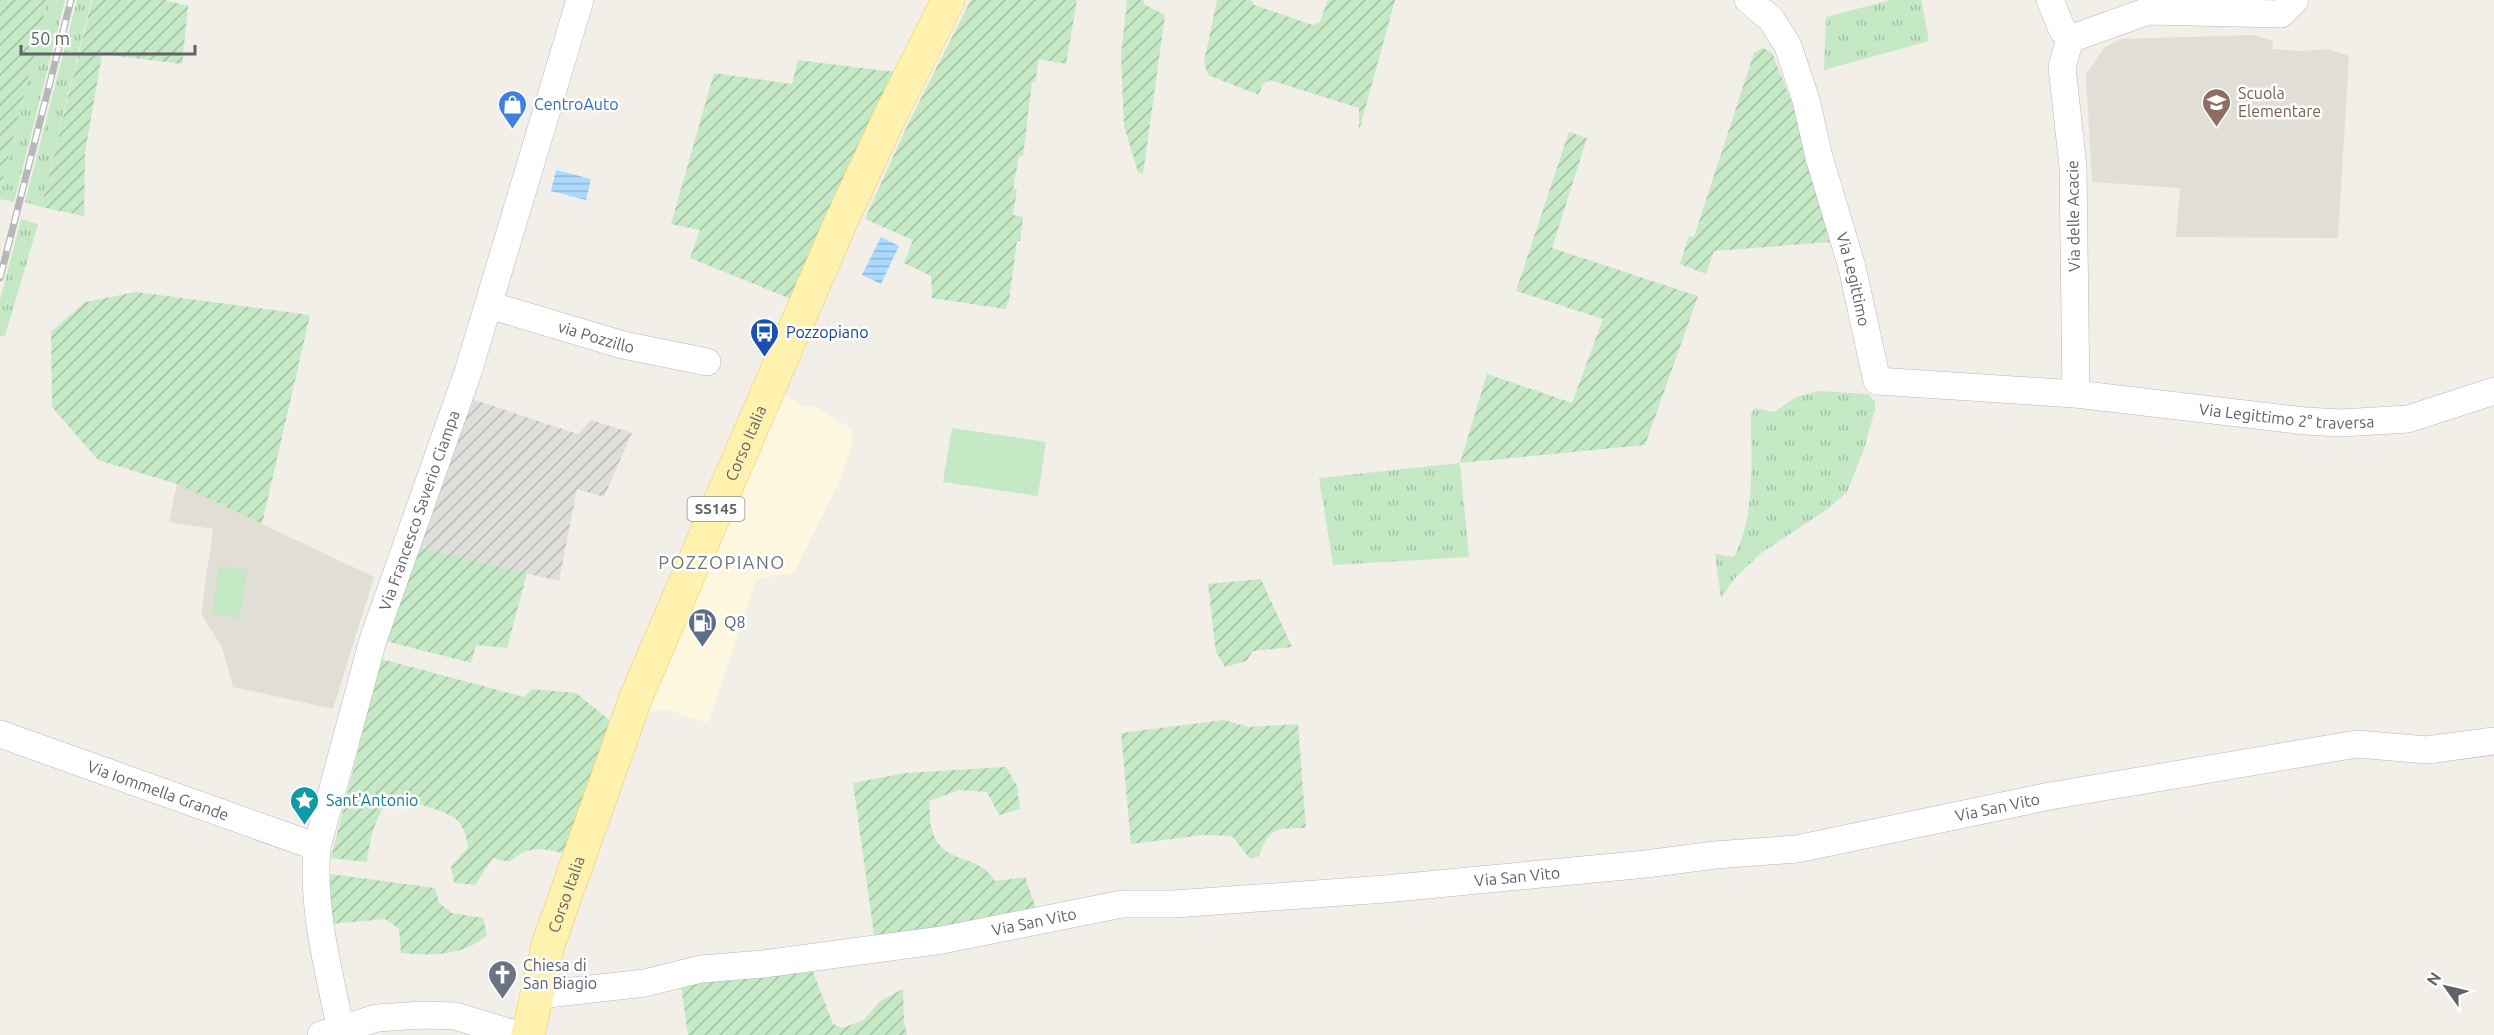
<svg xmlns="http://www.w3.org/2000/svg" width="2494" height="1035" viewBox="0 0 2494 1035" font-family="Ubuntu,sans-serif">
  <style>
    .commercial { fill: #fef7e0 }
    .industrial { fill: url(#industrial-furrows) }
    .education { fill: #e1ded6 }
    .grass { fill: url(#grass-tufts) }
    .park { fill: #c5e8c5 }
    .garden { fill: url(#garden-furrows) }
    .water { fill: url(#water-rules) }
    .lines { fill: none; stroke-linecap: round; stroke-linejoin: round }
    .minor-casing { stroke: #b5b8bc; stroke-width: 28 }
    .primary-casing { stroke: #f2c960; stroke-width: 34 }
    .minor { stroke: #fff; stroke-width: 27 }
    .primary { stroke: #fff2af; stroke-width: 33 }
    .rail-casing { stroke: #b6b7b8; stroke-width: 7 }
    .rail { stroke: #fff; stroke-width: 4.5; stroke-dasharray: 14; stroke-linecap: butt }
    .labels { text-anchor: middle; stroke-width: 5; stroke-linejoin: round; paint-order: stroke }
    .shield { fill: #fff; stroke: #8f9295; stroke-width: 1.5 }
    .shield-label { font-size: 15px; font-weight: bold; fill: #5f6368 }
    .education-label { font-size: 16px; fill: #785e54; stroke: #fff; text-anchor: start }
    .shop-label { font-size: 16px; fill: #366cbe; stroke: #fff; text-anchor: start }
    .street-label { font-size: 16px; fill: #5f6368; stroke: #fff }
    .transit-label { font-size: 16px; fill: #164399; stroke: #fff; text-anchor: start }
    .service-label { font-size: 16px; fill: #4e5e75; stroke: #fff; text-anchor: start }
    .culture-label { font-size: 16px; fill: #0d838f; stroke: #fff; text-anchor: start }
    .worship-label { font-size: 16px; fill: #5b616d; stroke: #fff; text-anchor: start }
    .neighbourhood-label { font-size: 18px; letter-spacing: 1.5px; fill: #70757a; stroke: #fff }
  </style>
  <defs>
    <pattern id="industrial-furrows" width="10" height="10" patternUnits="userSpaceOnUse" patternTransform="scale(1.5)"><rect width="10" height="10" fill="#e0deda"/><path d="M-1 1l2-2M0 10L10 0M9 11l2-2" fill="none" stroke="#b9b8b5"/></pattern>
    <pattern id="grass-tufts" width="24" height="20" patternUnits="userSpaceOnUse" patternTransform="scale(1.5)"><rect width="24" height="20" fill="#c5e8c5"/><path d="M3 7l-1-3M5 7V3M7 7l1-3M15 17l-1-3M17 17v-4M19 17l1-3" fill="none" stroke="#a3c0a4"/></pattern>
    <pattern id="garden-furrows" width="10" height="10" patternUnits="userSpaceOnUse" patternTransform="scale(1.5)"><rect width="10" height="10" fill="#c5e8c5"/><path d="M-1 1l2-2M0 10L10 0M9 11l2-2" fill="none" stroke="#a3c0a4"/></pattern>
    <pattern id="water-rules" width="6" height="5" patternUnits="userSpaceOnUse" patternTransform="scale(1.5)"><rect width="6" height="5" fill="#aadaff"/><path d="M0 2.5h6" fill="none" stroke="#8eb4d2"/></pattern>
  </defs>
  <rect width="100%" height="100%" fill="#f1efe8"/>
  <!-- commercial -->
  <path class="commercial" d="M 781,393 L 802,406 L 816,407 L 853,430 L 852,447 L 837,487 L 794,573 L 757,579 L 708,723 L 668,710 L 646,712 Z"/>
  <!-- industrial -->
  <path class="industrial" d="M 472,399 L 578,434 L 591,420 L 632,433 L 604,497 L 577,489 L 559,581 L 418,547 Z"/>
  <!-- education -->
  <path class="education" d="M 2254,35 L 2273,41 L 2272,49 L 2302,51 L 2328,49 L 2349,56 L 2338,238 L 2176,237 L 2180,188 L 2092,182 L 2086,74 L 2105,47 L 2121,39 Z
    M 177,484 L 374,577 L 333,709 L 233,687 L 222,647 L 201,614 L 213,529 L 169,522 Z"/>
  <!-- grass -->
  <path class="grass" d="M 48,0 L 65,0 L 14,202 L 0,199 L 0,190 Z
    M 77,0 L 91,0 L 41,207 L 25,202 Z
    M 1891,0 L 1921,0 L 1929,41 L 1824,70 L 1826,17 Z
    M 21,219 L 38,224 L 5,336 L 0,336 L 0,300 Z
    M 1819,391 L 1868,394 L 1875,402 L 1875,409 L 1864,449 L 1847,492 L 1829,508 L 1761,553 L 1735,578 L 1721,598 L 1715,554 L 1734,557 C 1756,514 1751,461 1751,414 L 1755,408 L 1774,412 L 1796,397 Z
    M 1460,463 L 1469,557 L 1333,565 L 1319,478 Z"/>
  <!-- park -->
  <path class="park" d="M 952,428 L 1046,442 L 1038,496 L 943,482 Z
    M 219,566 L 247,570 L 240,618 L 212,614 Z"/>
  <!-- garden -->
  <path class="garden" d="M 0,0 L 48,0 L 0,190 Z
    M 92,0 L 165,0 L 188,6 L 182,64 L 102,54 L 85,153 L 84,216 L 41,207 Z
    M 971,0 L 1077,0 L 1066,64 L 1039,59 L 1035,82 L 1032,82 L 1023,156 L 1019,156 L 1013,189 L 1017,190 L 1013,215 L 1023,217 L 1020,241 L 1017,241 L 1009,301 L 1005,309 L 932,298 L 931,276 L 904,263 L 913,240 L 865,219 L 908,124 Z
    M 1127,0 L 1143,0 L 1145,5 L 1165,15 L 1143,174 L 1138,172 L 1124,126 L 1121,56 Z
    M 1217,0 L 1251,0 L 1254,5 L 1313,25 L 1320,22 L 1328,0 L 1395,0 L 1359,131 L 1359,108 L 1270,80 L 1262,85 L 1259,95 L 1208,75 L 1204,62 Z
    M 1763,48 L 1772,53 L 1792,103 L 1830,242 L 1714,251 L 1706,274 L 1680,264 L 1689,236 L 1694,237 L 1754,53 Z
    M 798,60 L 895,72 L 791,299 L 690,258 L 700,230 L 671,224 L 714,73 L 792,84 Z
    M 1569,132 L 1587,138 L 1552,248 L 1698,296 L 1645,445 L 1460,463 L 1487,374 L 1572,403 L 1603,319 L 1516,291 Z
    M 136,292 L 310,315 L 262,524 L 177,484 L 98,460 L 52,407 L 51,332 L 85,302 Z
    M 418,547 L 527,573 L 507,648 L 476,645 L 471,663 L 386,641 Z
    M 1261,579 L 1292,647 L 1253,651 L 1246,661 L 1225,667 L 1216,652 L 1208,584 Z
    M 381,659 L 524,697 L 532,689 L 576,693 L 613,723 L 564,853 C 539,848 531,845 509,862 L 493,858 L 475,885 L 454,883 L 451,866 L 468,848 C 467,838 463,824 455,818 C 445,811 404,799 391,797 C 375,817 370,837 367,862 L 331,858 Z
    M 1224,720 L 1249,727 L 1298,724 L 1306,828 C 1277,828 1269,827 1259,856 L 1250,859 L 1232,836 L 1204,835 L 1131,844 L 1121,733 Z
    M 1006,767 L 1017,786 L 1020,809 L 999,815 L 987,792 L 959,790 L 929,801 C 930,810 929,821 932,830 C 942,866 980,853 995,881 L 1025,877 L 1038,914 L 875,941 L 853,783 L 905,773 Z
    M 330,874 L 435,888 L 439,903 L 452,913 L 483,918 L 487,935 C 464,956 431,956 401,953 L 399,929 L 385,919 L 331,924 Z
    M 813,972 L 833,1024 L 842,1028 L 864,1020 L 880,1001 L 903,989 L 904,1022 L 907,1035 L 688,1035 L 681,985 Z"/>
  <!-- water -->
  <path class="water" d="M 556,170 L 591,179 L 586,200 L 551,191 Z
    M 881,237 L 899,246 L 881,284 L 862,275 Z"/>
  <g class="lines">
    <defs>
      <g id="minor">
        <path id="s1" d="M 1748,0 L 1771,19 L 1788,46 L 1806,100 L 1819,157 L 1852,267 L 1877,381 L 2076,394 L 2305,421 L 2341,423 L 2408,419 L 2494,391"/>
        <path d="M 2050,0 L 2062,29 L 2070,39"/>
        <path id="s2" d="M 489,305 L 623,345 L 707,362"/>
        <path d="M 2076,394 L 2073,167 L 2062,67 L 2070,39 L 2148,11 L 2281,14 L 2295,0"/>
        <path id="s3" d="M 0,734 L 317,847"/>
        <path id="s4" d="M 538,995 L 645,983 L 701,969 L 763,964 L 942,940 L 1122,904 L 1174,904 L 1385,889 L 1646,864 L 1715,855 L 1797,849 L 2050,796 L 2357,744 L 2427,750 L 2494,741"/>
        <path id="s5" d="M 343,1028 L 338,1016 C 326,961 312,903 317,847 L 373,640 L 468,372 L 580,0"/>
        <path d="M 321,1035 L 377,1018 L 423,1015 L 455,1016 L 518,1035"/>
      </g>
      <g id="primary">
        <path id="s6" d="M 528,1035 L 548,945 L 636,697 L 839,226 L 890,116 L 948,0"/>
      </g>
    </defs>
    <!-- minor casing -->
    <use href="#minor" class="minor-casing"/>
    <!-- primary casing -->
    <use href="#primary" class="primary-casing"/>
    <!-- minor -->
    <use href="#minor" class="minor"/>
    <!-- primary -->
    <use href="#primary" class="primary"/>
    <defs>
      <path id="rail" d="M 0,278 L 71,0"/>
    </defs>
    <!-- rail casing -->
    <use href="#rail" class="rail-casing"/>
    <!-- rail -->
    <use href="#rail" class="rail"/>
  </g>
  <!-- icons -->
  <defs>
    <symbol id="school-pin" viewBox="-11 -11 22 30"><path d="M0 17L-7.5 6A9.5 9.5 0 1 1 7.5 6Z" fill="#8d6e63" stroke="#fff"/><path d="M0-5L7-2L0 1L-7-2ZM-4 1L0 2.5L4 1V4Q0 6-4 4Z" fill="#fff"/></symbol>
    <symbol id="shop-pin" viewBox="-11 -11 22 30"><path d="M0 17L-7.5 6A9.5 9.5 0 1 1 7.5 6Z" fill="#3f7fe0" stroke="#fff"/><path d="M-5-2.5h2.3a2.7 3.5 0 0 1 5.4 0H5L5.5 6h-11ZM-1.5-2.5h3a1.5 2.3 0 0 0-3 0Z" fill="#fff"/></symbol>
    <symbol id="bus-pin" viewBox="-11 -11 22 30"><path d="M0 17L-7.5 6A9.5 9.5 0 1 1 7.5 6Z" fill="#1a4fb4" stroke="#fff"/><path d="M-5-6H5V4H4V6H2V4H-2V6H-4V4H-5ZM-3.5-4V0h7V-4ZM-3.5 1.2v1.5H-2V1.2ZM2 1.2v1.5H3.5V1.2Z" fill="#fff"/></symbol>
    <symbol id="fuel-pin" viewBox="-11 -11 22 30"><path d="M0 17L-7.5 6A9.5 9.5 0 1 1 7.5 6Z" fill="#5c6f8a" stroke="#fff"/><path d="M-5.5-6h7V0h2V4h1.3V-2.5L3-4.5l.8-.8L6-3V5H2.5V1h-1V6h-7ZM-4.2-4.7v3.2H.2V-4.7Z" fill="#fff"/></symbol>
    <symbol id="sight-pin" viewBox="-11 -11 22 30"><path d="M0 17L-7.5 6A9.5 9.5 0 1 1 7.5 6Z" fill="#0f9aa8" stroke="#fff"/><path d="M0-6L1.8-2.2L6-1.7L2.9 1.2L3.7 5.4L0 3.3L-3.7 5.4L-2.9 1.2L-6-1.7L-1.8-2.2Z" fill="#fff"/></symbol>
    <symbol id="church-pin" viewBox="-11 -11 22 30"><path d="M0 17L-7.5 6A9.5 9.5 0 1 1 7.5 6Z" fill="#6b7280" stroke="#fff"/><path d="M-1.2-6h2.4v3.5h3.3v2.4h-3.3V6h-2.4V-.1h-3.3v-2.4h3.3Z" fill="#fff"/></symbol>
  </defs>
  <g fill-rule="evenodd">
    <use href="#school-pin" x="2200" y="86" width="33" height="45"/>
    <use href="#shop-pin" x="496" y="88" width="33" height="45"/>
    <use href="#bus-pin" x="748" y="316" width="33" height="45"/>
    <use href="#fuel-pin" x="686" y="606" width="33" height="45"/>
    <use href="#sight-pin" x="288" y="784" width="33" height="45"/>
    <use href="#church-pin" x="486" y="958" width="33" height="45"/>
  </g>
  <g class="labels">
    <!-- shield labels -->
    <rect class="shield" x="687.5" y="497" width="57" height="24" rx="4.5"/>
    <g class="shield-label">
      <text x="716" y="514">SS145</text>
    </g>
    <!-- education labels -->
    <g class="education-label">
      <text x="2238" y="99">Scuola<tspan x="2238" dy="18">Elementare</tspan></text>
    </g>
    <!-- shop labels -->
    <g class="shop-label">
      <text x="534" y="110">CentroAuto</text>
    </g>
    <!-- street labels -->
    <g class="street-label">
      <text transform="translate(2073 216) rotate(-91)" y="6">Via delle Acacie</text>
      <text dy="6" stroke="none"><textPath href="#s1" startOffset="304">Via Legittimo</textPath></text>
      <text dy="6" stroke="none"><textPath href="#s2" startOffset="112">via Pozzillo</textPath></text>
      <text dy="6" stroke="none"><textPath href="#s1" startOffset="820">Via Legittimo 2° traversa</textPath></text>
      <text dy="6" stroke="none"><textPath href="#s6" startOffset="632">Corso Italia</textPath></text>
      <text dy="6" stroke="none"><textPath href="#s5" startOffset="536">Via Francesco Saverio Ciampa</textPath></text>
      <text dy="6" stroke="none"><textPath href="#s3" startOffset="168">Via Iommella Grande</textPath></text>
      <text dy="6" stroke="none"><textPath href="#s4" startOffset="1474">Via San Vito</textPath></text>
      <text dy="6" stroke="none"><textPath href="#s4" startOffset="988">Via San Vito</textPath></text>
      <text dy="6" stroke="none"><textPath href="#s6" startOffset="146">Corso Italia</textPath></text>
      <text dy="6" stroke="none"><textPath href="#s4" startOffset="502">Via San Vito</textPath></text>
    </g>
    <!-- transit labels -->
    <g class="transit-label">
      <text x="786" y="338">Pozzopiano</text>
    </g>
    <!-- service labels -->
    <g class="service-label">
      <text x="724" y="628">Q8</text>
    </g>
    <!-- culture labels -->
    <g class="culture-label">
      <text x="326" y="806">Sant'Antonio</text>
    </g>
    <!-- worship labels -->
    <g class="worship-label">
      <text x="523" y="971">Chiesa di<tspan x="523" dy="18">San Biagio</tspan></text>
    </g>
    <!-- neighbourhood labels -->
    <g class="neighbourhood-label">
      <text x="722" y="569">POZZOPIANO</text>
    </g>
  </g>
  <!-- north arrow -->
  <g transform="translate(2446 987) rotate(304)" stroke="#ffffff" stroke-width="4.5" paint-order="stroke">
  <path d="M0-4.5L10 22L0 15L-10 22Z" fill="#5f6368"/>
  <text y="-9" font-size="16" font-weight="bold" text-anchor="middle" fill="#5f6368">N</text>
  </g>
  <!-- scale -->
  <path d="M21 45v9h174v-9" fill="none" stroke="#5f6368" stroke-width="3"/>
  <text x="30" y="45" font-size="18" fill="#5f6368" stroke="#ffffff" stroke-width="4.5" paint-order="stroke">50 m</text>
</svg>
